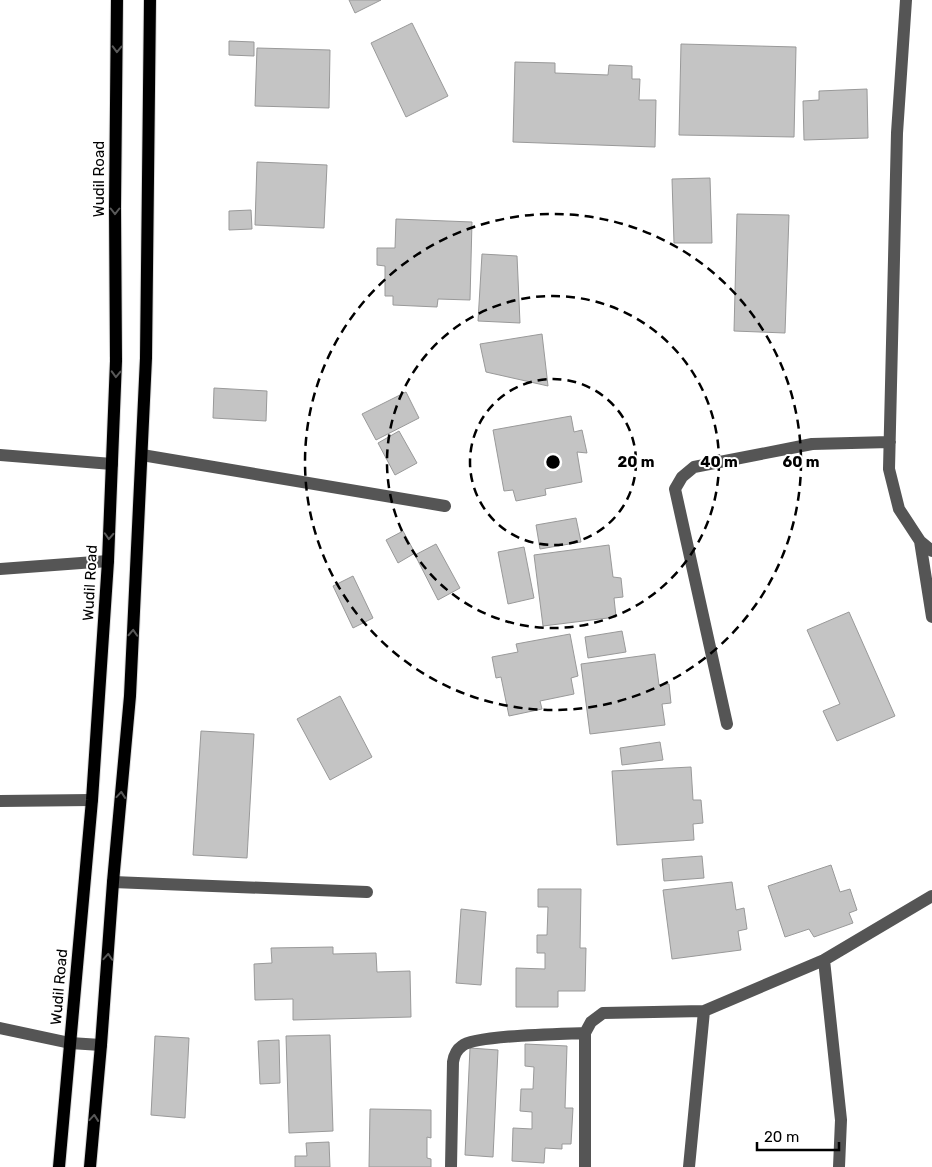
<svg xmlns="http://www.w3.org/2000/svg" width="932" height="1167" viewBox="0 0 932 1167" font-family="Rubik,sans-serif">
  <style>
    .building { fill: #c4c4c4; stroke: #999 }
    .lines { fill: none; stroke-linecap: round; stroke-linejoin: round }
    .major-casing { stroke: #dbdbdb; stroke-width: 14 }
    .minor { stroke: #555; stroke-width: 12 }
    .major { stroke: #000; stroke-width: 12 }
    .oneway { stroke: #595959 }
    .ring { fill: none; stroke: #000; stroke-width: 2.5; stroke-dasharray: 9 6 }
    .labels { text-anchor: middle; stroke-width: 4; stroke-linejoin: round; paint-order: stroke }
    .street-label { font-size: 15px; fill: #000; stroke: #fff }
    .centre { fill: #000; stroke: #fff; stroke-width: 2.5 }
    .ring-label { font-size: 15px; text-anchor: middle; font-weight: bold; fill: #000; stroke: #fff; stroke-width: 4; stroke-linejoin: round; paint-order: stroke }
  </style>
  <rect width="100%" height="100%" fill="#fff"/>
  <!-- building -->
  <path class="building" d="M 349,0 L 381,0 L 355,13 Z
    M 412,23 L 448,96 L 406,117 L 371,43 Z
    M 229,41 L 254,42 L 254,56 L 229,55 Z
    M 681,44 L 796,47 L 794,137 L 679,135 Z
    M 257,48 L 330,50 L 329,108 L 255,106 Z
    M 515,62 L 555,63 L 555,73 L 608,75 L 609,65 L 632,66 L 632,79 L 640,79 L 639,100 L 656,100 L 655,147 L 513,142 Z
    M 867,89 L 868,138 L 804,140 L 803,101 L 819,100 L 819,91 Z
    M 257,162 L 327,165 L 324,228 L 255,225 Z
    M 710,178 L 712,243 L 674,243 L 672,179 Z
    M 251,210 L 252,229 L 229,230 L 229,211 Z
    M 737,214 L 789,215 L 785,333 L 734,331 Z
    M 396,219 L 472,222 L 470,300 L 438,299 L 437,307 L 393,305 L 393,296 L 385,296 L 385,266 L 377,265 L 377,248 L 395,248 Z
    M 482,254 L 517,256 L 520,323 L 478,321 Z
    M 542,334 L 548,386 L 486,372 L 480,344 Z
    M 214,388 L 267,391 L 266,421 L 213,418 Z
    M 406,392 L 419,418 L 376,440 L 362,414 Z
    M 571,416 L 574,432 L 582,430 L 587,453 L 577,452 L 582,482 L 545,489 L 546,495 L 516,501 L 513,490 L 504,491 L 493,430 Z
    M 399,431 L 417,463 L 395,475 L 378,443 Z
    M 576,518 L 581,542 L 540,549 L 536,525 Z
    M 403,531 L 415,553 L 398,563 L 386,540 Z
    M 436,544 L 460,588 L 438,600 L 415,555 Z
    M 609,545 L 613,577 L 621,578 L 623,597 L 614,598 L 616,617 L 543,626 L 534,555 Z
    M 524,547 L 534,598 L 508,604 L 498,552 Z
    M 353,576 L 373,618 L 353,628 L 333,586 Z
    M 849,612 L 895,716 L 837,741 L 823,711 L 840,704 L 807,630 Z
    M 622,631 L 626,652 L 588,658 L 585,637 Z
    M 570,634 L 578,676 L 571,678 L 574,694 L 540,701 L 542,709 L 509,716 L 501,677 L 496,678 L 492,657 L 518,652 L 516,644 Z
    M 655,654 L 659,685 L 669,684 L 671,703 L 662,704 L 665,725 L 590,734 L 581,664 Z
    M 340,696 L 372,757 L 330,780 L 297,719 Z
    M 201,731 L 254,734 L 247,858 L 193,855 Z
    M 660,742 L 663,760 L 622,765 L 620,748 Z
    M 691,767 L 693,800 L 701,800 L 703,823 L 693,824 L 694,840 L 617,845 L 612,771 Z
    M 702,856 L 704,878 L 664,881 L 662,859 Z
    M 831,865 L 840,892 L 850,889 L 857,910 L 849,913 L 853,923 L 814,937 L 809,929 L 785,937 L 768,886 Z
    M 732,882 L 736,910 L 744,908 L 747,929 L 738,931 L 741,950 L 672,959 L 663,890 Z
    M 538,889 L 581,889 L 580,948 L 586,948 L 585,991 L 558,991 L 558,1007 L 516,1007 L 516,968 L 545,969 L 545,953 L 537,953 L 537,935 L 547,935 L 548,907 L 538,907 Z
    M 461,909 L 486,912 L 481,985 L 456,983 Z
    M 333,947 L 333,954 L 376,953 L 377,972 L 410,971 L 411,1017 L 293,1020 L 293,999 L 255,1000 L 254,964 L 272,963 L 271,948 Z
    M 330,1035 L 333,1131 L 289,1133 L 286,1036 Z
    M 155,1036 L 189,1038 L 185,1118 L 151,1115 Z
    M 279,1040 L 280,1083 L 260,1084 L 258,1041 Z
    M 525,1044 L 567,1046 L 565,1108 L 573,1108 L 571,1144 L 562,1144 L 562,1149 L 545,1148 L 544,1163 L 512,1161 L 513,1128 L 532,1129 L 532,1112 L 520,1111 L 521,1089 L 533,1089 L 534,1067 L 525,1066 Z
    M 470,1048 L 498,1050 L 493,1157 L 465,1155 Z
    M 370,1109 L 431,1110 L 431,1138 L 427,1137 L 427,1158 L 431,1159 L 431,1167 L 369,1167 Z
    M 329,1142 L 330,1167 L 295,1167 L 295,1156 L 307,1156 L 306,1143 Z"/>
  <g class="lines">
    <defs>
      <path id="major" d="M 59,1167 L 92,800 L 108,561 L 116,361 L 115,207 L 117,0
        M 90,1167 L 101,1045 L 113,882 L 130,696 L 146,358 L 150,0"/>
    </defs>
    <!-- major casing -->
    <use href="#major" class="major-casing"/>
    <!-- minor -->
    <path class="minor" d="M 906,0 L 897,133 L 889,469 L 899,509 L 920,541 L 932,551
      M 0,455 L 112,464
      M 142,455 L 445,506
      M 920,541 L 932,617
      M 0,569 L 108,561
      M 727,724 L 675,489 L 682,477 L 694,467 L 812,444 L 890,442
      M 0,801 L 92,800
      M 113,882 L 367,892
      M 824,960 L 841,1120 L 839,1167
      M 0,1028 L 70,1043 L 101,1045
      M 451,1167 L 453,1062 C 454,1056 456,1050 462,1046 C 475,1035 563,1034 585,1033
      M 585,1167 L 585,1033 L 591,1022 L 603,1013 L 704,1011 L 824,960 L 932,896
      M 689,1167 L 704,1011"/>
    <!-- major -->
    <use href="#major" class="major"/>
  </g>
  <!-- one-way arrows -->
  <defs><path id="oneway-chevron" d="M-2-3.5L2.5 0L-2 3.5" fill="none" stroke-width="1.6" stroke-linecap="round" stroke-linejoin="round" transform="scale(1.25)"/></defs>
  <g class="oneway">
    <use href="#oneway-chevron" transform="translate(117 49) rotate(91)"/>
    <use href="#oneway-chevron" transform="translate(115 211) rotate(90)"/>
    <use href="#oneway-chevron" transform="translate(116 374) rotate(92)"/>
    <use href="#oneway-chevron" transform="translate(109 536) rotate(93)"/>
    <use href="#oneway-chevron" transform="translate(133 633) rotate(-87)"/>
    <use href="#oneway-chevron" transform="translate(121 795) rotate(-85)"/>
    <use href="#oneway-chevron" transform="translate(108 957) rotate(-86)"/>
    <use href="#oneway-chevron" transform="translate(94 1118) rotate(-85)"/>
  </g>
  <!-- distance rings -->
  <g class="ring">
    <circle cx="553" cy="462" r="83"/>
    <circle cx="553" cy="462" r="166"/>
    <circle cx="553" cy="462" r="248"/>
  </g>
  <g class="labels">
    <!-- street labels -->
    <g class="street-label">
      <text transform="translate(99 179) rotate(-90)" y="5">Wudil Road</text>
      <text transform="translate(90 583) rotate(-87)" y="5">Wudil Road</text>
      <text transform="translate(59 987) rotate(-85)" y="5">Wudil Road</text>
    </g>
  </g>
  <circle cx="553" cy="462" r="8" class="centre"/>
  <g class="ring-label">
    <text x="636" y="467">20 m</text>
    <text x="719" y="467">40 m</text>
    <text x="801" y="467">60 m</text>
  </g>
  <!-- scale -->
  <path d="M757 1142v8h82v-8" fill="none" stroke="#000000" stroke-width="2.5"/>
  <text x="764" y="1142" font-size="15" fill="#000000" stroke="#ffffff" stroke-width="4" paint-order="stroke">20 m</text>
</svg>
